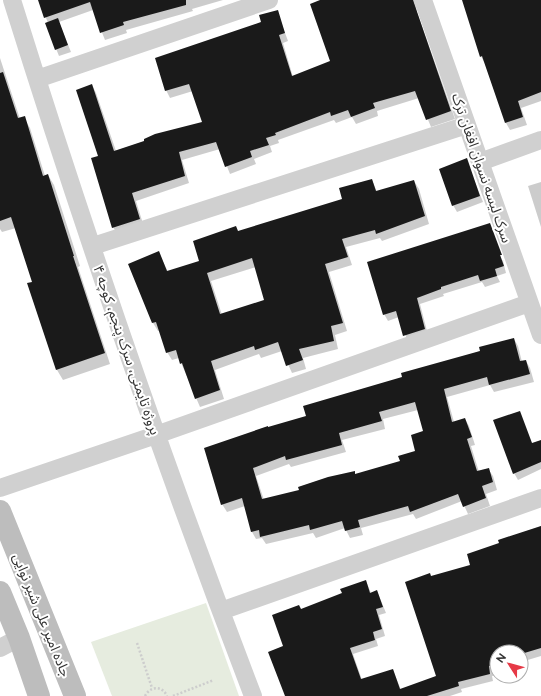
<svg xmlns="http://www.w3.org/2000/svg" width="541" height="696" viewBox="0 0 541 696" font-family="Raleway,'Noto Sans Arabic',sans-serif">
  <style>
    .green { fill: #e6ecdf }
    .shadow { fill: #0003; fill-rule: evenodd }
    .building { fill: #1a1a1a; fill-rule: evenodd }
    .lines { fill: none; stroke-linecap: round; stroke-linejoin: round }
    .path { stroke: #cdcdcd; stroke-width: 2.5; stroke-dasharray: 2 2; stroke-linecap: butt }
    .minor { stroke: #d0d0d0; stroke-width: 18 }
    .secondary { stroke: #bdbdbd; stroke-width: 22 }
    .labels { text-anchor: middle; stroke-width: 4; stroke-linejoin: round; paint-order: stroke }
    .street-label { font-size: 14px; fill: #333; stroke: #fff }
  </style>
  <rect width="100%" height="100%" fill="#fff"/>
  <!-- green -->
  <path class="green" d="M 206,603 L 239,696 L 112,696 L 91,642 Z"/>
  <!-- shadow -->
  <path class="shadow" d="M 39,0 L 223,0 L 192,9 L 193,11 L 126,30 L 127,33 L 105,40 L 93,10 L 59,22 L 71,52 L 59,56 L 46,24 L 48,23 Z
    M 323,0 L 415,0 L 417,12 L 455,119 L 431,127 L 419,98 L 377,111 L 378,116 L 356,124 L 352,117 L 336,123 L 334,120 L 278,140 L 279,143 L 270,146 L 272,152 L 254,159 L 256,164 L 230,174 L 220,149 L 182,160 L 189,183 L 136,201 L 144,227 L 118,235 L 113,227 L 99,157 L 92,85 L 96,93 L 116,151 L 203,123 L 193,91 L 170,98 L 166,90 L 277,11 L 288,41 L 283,43 L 293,77 L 332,62 Z
    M 463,0 L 541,0 L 541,101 L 521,108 L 527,125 L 510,130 L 506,123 L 485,64 L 481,56 Z
    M 0,58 L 20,119 L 24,118 L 30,128 L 45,176 L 48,175 L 54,185 L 80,266 L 78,267 L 110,364 L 63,380 L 57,370 L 28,284 L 33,282 L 16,228 L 2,232 L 0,229 Z
    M 466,160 L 483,202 L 457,212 L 453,205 Z
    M 372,180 L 377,192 L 414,181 L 419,189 L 429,224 L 382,241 L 380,238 L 346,247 L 352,265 L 329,272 L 347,331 L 335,335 L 338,349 L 303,358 L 306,369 L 292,373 L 282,351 L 261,358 L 259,354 L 215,370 L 224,399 L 200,407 L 179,358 L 172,360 L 167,352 L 160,330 L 158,331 L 153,323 L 130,265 L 159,253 L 168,272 L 201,262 L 238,232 L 343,200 ZM 256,267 L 266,300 L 222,315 L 211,281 Z
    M 541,182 L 541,227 L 528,186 Z
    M 490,224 L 502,260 L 504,261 L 503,261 L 506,273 L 497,276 L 500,282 L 485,287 L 482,282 L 443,294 L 444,296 L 420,304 L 428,335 L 408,342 L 399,317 L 388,321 L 384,314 Z
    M 514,339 L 518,346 L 522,362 L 526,361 L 530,368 L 534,382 L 494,392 L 490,385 L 447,397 L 454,422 L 465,419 L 469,426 L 475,445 L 471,446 L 479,472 L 488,469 L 493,476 L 497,490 L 486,494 L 490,506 L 468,514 L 462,501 L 416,519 L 413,514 L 361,528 L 363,535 L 350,538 L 345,528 L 316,538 L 313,533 L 266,544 L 262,538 L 256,539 L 252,532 L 245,506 L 227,512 L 222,504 L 268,428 L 307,417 L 403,378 ZM 418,410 L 424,432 L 417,451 L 401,462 L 356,475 L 354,472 L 300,491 L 264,500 L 256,476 L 289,464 L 291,467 L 346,452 L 342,440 L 385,429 L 383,419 Z
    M 519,412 L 532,444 L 541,441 L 541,469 L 518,480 L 514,473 Z
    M 541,526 L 541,656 L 521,662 L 521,652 L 497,652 L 497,675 L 492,676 L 493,681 L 461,689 L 462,692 L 450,696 L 286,696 L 284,647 L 301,610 L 343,594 L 366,581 L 371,593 L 377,591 L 386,613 L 379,615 L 385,636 L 376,639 L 378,646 L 353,654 L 362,680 L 393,670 L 401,690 L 437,676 L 431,577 L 471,566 L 500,544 L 499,541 Z"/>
  <!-- building -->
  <path class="building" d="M 38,0 L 186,0 L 186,5 L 123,22 L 124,25 L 100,33 L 90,2 L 44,18 Z
    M 320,0 L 413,0 L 451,111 L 426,120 L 415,91 L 373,103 L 375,108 L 351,117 L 348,110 L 331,116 L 330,112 L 275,133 L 276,135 L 266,138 L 269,145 L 250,151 L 252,157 L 225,167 L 216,142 L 179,152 L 185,176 L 132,193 L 140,219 L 112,228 L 91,158 L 98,156 L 76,90 L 92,84 L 114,151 L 144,141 L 144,139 L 155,134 L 202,122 L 189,84 L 165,91 L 155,58 L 261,22 L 259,15 L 278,10 L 285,33 L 279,35 L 292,76 L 330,61 L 310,4 Z
    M 462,0 L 541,0 L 541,92 L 518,101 L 523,117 L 505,123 L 482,56 L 480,57 Z
    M 58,18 L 68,45 L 55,50 L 45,23 Z
    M 3,72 L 18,118 L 25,116 L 43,176 L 48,174 L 74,256 L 73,256 L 105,353 L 56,370 L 27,283 L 32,282 L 11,217 L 0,221 L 0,73 Z
    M 467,158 L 480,196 L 452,206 L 439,169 Z
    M 372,179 L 376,191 L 414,180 L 425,216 L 376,234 L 375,230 L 342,239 L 348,257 L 325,264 L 343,323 L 331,326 L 334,341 L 299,349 L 303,360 L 286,366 L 278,342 L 255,350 L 254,346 L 211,361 L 220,390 L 195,399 L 182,363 L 180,364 L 176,350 L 166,353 L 156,322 L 152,323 L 128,264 L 159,251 L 167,271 L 199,261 L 193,241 L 236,226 L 238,231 L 342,199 L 339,188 ZM 252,258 L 264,300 L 220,314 L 207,273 Z
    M 490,223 L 502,255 L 500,255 L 504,266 L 495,269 L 497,276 L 480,281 L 478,275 L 441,287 L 441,289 L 417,298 L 425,329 L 403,336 L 396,311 L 383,315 L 367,262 Z
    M 514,338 L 520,361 L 526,360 L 530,374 L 489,385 L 487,377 L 444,389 L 452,422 L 465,418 L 472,437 L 467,439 L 477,471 L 489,468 L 493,482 L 482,486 L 486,498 L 463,507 L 458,494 L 410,512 L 408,506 L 358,520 L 360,527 L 345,531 L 342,521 L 310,530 L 309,525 L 260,537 L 259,530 L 251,532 L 242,498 L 221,505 L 204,448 L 268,426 L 268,427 L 306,416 L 303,406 L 402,377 L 401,373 L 480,351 L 479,347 ZM 415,402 L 423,431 L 411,435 L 415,451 L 398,456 L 400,461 L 355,474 L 355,471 L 328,477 L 298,487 L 299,490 L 262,499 L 253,468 L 285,456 L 286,460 L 342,445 L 339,433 L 382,421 L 379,412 Z
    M 520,411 L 532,443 L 541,440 L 541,462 L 513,474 L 493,420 Z
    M 541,526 L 541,648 L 521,654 L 521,652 L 497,652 L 497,664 L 489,666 L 490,674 L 458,682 L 459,686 L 427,696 L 285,696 L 268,652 L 283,646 L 272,615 L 299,605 L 301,609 L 342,593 L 340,589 L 366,580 L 370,593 L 377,590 L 383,607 L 376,609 L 382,629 L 373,632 L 375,640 L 350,648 L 361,679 L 393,669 L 400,689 L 436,676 L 405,582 L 430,573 L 431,576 L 470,565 L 467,554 L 499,543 L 498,540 Z"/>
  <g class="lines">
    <!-- path -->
    <path class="path" d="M 137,643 L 152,688
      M 145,696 C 150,686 162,685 167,696
      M 173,696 L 214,680"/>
    <!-- minor -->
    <path class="minor" d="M 12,0 C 85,234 165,467 253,696
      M 423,0 L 541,335
      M 37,79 L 269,0
      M 480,162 L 541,140
      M 93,246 L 467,125
      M 0,488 L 156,435 L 529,303
      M 221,611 L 541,498
      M 0,648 L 19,638"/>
    <!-- secondary -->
    <path class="secondary" d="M 0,511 L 75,696
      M 0,592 L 19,638 L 39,696"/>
  </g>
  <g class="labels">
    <!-- street labels -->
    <g class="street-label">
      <text transform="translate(482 168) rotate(71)" y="5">سرک لیسه نسوان افغان‌ ترک</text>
      <text transform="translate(127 350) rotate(71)" y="5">پروژه تایمنی، سرک پنجم، کوچه ۴</text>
      <text transform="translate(42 615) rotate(68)" y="5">جاده امیر علی شیر نوایی</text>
    </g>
  </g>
  <!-- north arrow -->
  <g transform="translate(509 664) rotate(306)"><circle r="19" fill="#ffffff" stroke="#adadad"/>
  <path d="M0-3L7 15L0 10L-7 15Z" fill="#e63946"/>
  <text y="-6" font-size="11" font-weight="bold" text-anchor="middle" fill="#333333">N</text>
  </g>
</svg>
